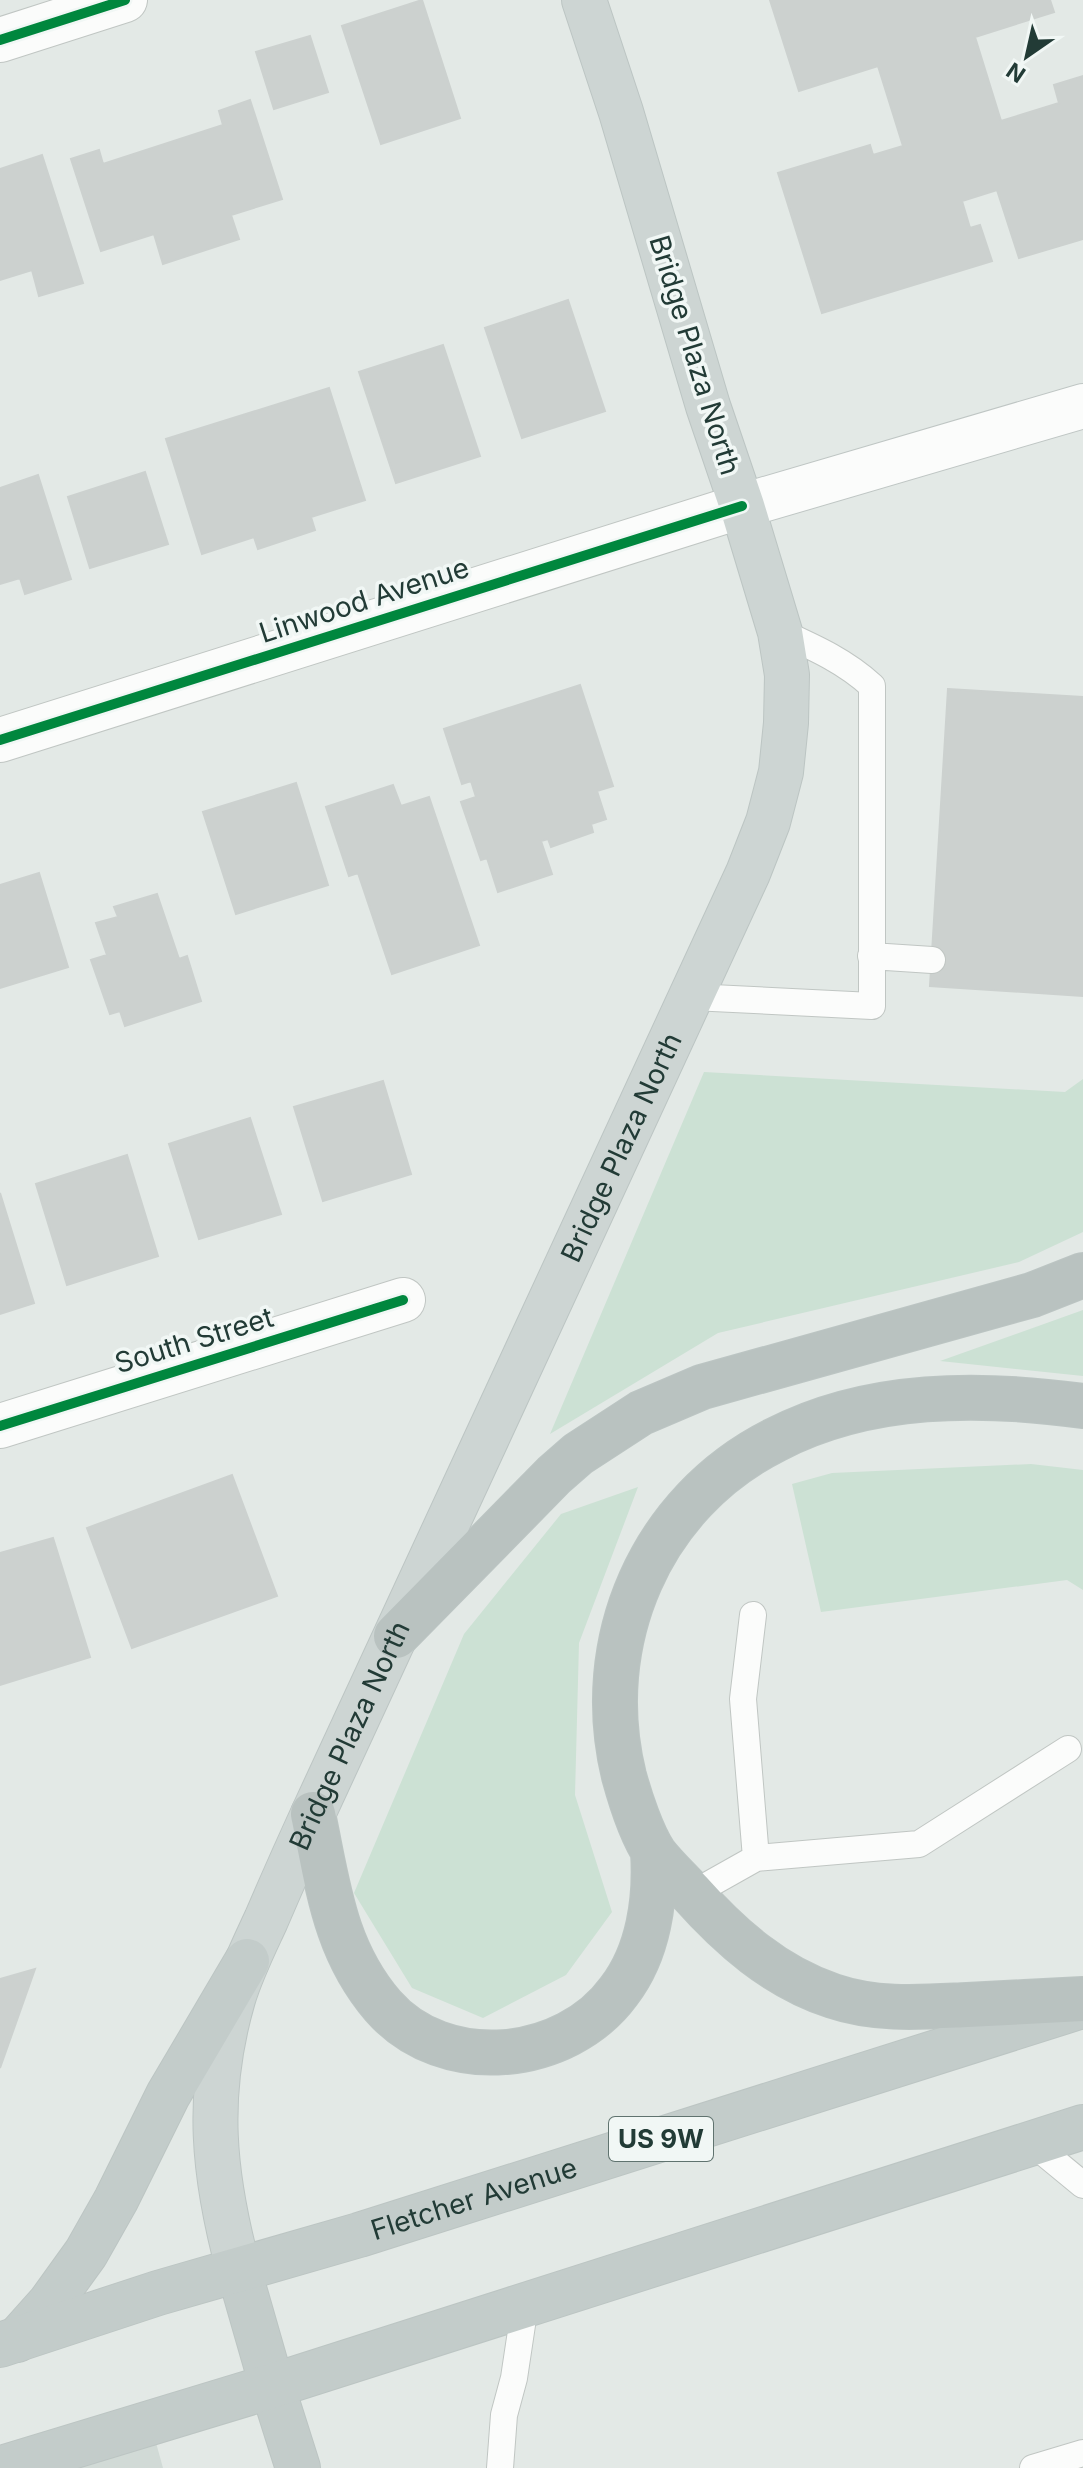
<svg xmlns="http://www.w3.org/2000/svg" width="1083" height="2468" viewBox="0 0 1083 2468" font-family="Inter,sans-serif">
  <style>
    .built { fill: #d1dad6 }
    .green { fill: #cce1d4 }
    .building { fill: #ccd1cf; stroke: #ccd1cf; stroke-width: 2 }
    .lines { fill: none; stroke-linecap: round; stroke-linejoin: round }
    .service-casing { stroke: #c0c6c3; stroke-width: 28 }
    .minor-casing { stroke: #c0c6c3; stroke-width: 46 }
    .tertiary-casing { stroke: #c0c6c3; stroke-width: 46 }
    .secondary-casing { stroke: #bfc6c4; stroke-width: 46 }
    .primary-casing { stroke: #bcc5c3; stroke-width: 46 }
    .trunk-casing { stroke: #bcc5c3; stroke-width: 46 }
    .motorway-casing { stroke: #bcc5c3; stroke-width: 46 }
    .service { stroke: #fbfcfb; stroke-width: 26 }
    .minor { stroke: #fbfcfb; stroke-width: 44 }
    .tertiary { stroke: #fbfcfb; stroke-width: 44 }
    .secondary { stroke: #fbfcfb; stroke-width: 44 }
    .primary { stroke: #cdd5d3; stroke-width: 44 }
    .trunk { stroke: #c3ccca; stroke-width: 44 }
    .motorway { stroke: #b9c2c0; stroke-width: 44 }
    .cycleway-casing { stroke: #f1f7f5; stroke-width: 15 }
    .cycleway { stroke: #00873e; stroke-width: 10 }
    .labels { text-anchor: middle; stroke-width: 7; stroke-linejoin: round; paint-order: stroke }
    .shield { fill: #f1f7f5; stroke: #60736f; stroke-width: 2 }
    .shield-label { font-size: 26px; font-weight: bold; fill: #223b36 }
    .street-label { font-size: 28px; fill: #223b36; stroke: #f1f7f5 }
  </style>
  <rect width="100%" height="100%" fill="#e3e9e6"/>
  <!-- built -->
  <path class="built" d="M 150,2421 L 163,2468 L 2,2468 Z"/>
  <!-- green -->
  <path class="green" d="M 704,1072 L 1065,1092 L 1083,1079 L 1083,1232 L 1019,1262 L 718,1333 L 550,1434 Z
    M 1083,1310 L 1083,1376 L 940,1361 Z
    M 1031,1464 L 1083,1470 L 1083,1590 L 1067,1580 L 821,1612 L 792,1484 L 832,1473 Z
    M 638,1487 L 579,1643 L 575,1795 L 612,1912 L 566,1975 L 483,2018 L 412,1988 L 354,1893 L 464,1634 L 561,1514 Z"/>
  <!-- building -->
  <path class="building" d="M 422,0 L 460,118 L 381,144 L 342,26 Z
    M 770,0 L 1050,0 L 1054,12 L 975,37 L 1001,121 L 1059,103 L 1054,85 L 1083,76 L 1083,239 L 1019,258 L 997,190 L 962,201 L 970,228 L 980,225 L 992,261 L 822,313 L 778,173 L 870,145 L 873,155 L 903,146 L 878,66 L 799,91 Z
    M 310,36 L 328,92 L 274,109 L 256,52 Z
    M 250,100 L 282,199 L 231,215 L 239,239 L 163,264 L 154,234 L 101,251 L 71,159 L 99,150 L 103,164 L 223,125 L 219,111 Z
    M 42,155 L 83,283 L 39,296 L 32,270 L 0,280 L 0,169 Z
    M 568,300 L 605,411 L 522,438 L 485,328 Z
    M 443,345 L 480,456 L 396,483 L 359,372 Z
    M 329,388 L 365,500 L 311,517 L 315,530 L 258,549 L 254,537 L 202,554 L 166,439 Z
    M 145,472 L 168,544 L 90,568 L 68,497 Z
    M 38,475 L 71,579 L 25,594 L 20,578 L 0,584 L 0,488 Z
    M 580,685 L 613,786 L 597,791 L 606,819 L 591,824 L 593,832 L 551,847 L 548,839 L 541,841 L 552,874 L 498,892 L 487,858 L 481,860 L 461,802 L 476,797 L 471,781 L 462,784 L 444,729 Z
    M 948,689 L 1083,697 L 1083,996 L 930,986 Z
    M 296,783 L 328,885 L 236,914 L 203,812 Z
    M 393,785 L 401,806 L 429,797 L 479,945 L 392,974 L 358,873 L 349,876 L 326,807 Z
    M 39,873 L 68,967 L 0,988 L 0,885 Z
    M 157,894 L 179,959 L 187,956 L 201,1001 L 125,1026 L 120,1011 L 110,1014 L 91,960 L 107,955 L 96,923 L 118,917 L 114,907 Z
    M 383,1081 L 411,1174 L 323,1201 L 294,1107 Z
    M 250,1118 L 281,1214 L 199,1239 L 169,1144 Z
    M 127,1155 L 158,1256 L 67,1285 L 36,1184 Z
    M 0,1193 L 34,1303 L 0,1314 Z
    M 232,1475 L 277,1596 L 132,1648 L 87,1528 Z
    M 53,1538 L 90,1657 L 0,1685 L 0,1553 Z
    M 35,1969 L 0,2068 L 0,1979 Z"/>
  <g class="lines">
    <defs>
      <path id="service" d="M 871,956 L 932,960
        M 692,997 L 872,1006 L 872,686 C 845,661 813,647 780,632
        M 753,1615 L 743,1699 L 756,1858
        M 692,1894 L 756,1858 L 919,1844 L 1068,1749
        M 1032,2143 L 1083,2185
        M 500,2468 L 504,2415 L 514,2378 L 525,2305
        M 1033,2468 L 1083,2453"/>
      <path id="minor" d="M 0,40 L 125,0
        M 0,1426 L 403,1300"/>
      <path id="tertiary" d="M 0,740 L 742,506"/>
      <path id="secondary" d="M 742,506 L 1083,406"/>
      <g id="primary">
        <path id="s1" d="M 239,2271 C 213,2175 205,2096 233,1999 C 241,1972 254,1946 266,1920 C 281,1885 297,1849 313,1814 L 748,873 L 768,822 L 781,772 L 786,723 L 787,675 L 780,632 L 742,506 L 708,406 L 621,112 L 584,0"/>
      </g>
      <g id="trunk">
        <path d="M 239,2271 L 272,2386 L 298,2468"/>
        <path d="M 17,2340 L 50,2303 L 86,2253 L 116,2200 L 168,2095 L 247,1961"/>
        <path id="s2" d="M 0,2345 L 158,2293 L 359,2235 L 1082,2006"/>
        <path d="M 2,2468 L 272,2386 L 1083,2127"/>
      </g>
      <path id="motorway" d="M 1083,1406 C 981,1392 869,1391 775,1440 C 650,1503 591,1642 624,1776 C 630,1798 642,1835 655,1854 C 665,1867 678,1879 690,1892 C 730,1937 775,1977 833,1996 C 877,2011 923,2007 967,2005 C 1006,2003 1044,2001 1083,1999
        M 396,1636 L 554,1475 L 578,1454 L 641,1413 L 702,1387 L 1032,1295 L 1083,1275
        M 313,1814 C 328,1885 334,1949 383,2006 C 444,2076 566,2064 619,1991 C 649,1952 656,1899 653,1852"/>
    </defs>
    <!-- service casing -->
    <use href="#service" class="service-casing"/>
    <!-- minor casing -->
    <use href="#minor" class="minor-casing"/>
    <!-- tertiary casing -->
    <use href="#tertiary" class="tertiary-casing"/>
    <!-- secondary casing -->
    <use href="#secondary" class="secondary-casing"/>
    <!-- primary casing -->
    <use href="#primary" class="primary-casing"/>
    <!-- trunk casing -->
    <use href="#trunk" class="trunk-casing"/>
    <!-- motorway casing -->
    <use href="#motorway" class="motorway-casing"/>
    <!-- service -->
    <use href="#service" class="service"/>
    <!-- minor -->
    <use href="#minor" class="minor"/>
    <!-- tertiary -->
    <use href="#tertiary" class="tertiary"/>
    <!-- secondary -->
    <use href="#secondary" class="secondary"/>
    <!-- primary -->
    <use href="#primary" class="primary"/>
    <!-- trunk -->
    <use href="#trunk" class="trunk"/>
    <!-- motorway -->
    <use href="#motorway" class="motorway"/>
    <defs>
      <path id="cycleway" d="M 0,40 L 125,0
        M 0,740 L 742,506
        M 0,1426 L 403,1300"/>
    </defs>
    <!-- cycleway casing -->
    <use href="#cycleway" class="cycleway-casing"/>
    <!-- cycleway -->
    <use href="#cycleway" class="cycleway"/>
  </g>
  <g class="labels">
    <!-- shield labels -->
    <rect class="shield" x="609" y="2117" width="104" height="44" rx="6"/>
    <g class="shield-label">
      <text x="661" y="2148">US 9W</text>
    </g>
    <!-- street labels -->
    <g class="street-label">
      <text transform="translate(695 355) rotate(73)" y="10">Bridge Plaza North</text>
      <text transform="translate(364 600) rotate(-18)" y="10">Linwood Avenue</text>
      <text dy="10" stroke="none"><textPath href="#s1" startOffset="1212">Bridge Plaza North</textPath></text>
      <text transform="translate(194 1340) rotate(-17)" y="10">South Street</text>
      <text dy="10" stroke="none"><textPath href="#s1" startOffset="564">Bridge Plaza North</textPath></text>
      <text dy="10" stroke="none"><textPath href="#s2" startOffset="496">Fletcher Avenue</textPath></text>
    </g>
  </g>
  <!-- north arrow -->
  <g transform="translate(1027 56) rotate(214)" stroke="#f1f7f5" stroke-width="6" paint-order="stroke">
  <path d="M0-6L14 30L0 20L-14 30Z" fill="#223b36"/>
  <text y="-12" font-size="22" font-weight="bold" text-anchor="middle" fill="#223b36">N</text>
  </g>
</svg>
